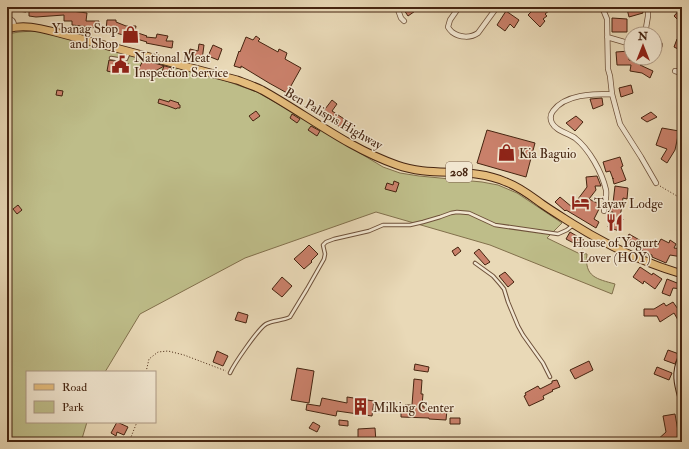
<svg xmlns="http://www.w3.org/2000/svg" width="689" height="449" viewBox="0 0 689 449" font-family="'IM FELL Double Pica',serif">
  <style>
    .green { fill: #bebd89; stroke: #82704c }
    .building { fill: #c9806a; stroke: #452410 }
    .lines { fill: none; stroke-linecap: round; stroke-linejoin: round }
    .lane-casing { stroke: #6e513a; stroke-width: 4.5 }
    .street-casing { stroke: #6e513a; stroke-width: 6 }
    .secondary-casing { stroke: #452410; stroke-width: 9 }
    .primary-casing { stroke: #452410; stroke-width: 9 }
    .path { stroke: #452410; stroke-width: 1; stroke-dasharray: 1 2; stroke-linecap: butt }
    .lane { stroke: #f1e6d0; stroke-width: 2.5 }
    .street { stroke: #f1e6d0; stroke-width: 4.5 }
    .secondary { stroke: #f1e6d0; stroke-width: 7 }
    .primary { stroke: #e4bc7c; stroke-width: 7 }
    .labels { text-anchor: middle; stroke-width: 3; stroke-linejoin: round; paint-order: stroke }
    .shield { fill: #f1e6d0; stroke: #795e4a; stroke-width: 1 }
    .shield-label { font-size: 12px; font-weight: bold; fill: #452410 }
    .poi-label { font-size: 13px; fill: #452410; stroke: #f1e6d0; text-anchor: start }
    .street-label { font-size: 13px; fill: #452410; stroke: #f1e6d0 }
  </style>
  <rect width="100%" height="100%" fill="#e9d9b7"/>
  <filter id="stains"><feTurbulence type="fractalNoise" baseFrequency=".005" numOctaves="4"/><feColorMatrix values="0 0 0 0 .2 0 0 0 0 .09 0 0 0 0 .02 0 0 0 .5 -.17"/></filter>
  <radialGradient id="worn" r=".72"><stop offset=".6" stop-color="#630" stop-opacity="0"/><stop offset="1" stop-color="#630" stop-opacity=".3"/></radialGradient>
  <!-- green -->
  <path class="green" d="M 33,31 L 54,33 L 204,73 L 257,92 L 287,109 L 383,167 L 400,173 L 419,176 L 482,182 L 498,185 L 517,193 L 562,223 L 547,238 L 578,253 L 587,254 C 584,277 597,279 615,284 L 612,294 L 490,245 L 376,212 L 245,258 L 140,314 L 105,372 L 27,372 L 27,422 L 87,422 L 81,442 L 7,442 L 7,34 L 19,32 Z"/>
  <!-- building -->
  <path class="building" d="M 18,7 L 26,7 L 26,12 L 18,11 Z
    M 402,7 L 421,7 L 408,16 Z
    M 527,7 L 548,7 L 550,10 L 545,14 L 547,16 L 543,19 L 545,21 L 540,27 L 528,15 L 532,11 Z
    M 636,7 L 641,7 L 643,13 L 629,17 L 627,9 Z
    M 682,7 L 682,16 L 678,20 L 674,16 Z
    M 29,10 L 43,11 L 63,10 L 63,11 L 72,11 L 87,13 L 86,21 L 99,21 L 99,27 L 90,28 L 90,27 L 72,25 L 72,21 L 64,21 L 64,15 L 36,17 L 29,16 Z
    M 506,11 L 519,20 L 514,28 L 510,24 L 505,31 L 497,25 Z
    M 612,18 L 627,19 L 627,32 L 612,32 Z
    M 107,20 L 116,20 L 116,22 L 126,26 L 136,26 L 135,32 L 147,36 L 146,37 L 156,38 L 157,34 L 168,36 L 166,41 L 173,41 L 172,48 L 146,43 L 147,42 L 106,30 Z
    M 256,36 L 260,39 L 258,41 L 278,52 L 279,49 L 287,53 L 285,59 L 301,68 L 287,93 L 269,83 L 241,66 L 241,68 L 234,66 L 239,51 L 240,52 L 246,37 L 253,40 Z
    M 677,39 L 682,41 L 682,51 L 674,47 Z
    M 199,44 L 204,45 L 202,60 L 197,58 L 198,57 L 189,54 L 190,49 L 198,51 Z
    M 213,45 L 222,49 L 218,60 L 208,56 Z
    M 629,51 L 629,60 L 643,63 L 643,65 L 640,65 L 653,71 L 650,78 L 642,73 L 630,71 L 631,65 L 617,65 L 616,52 Z
    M 109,60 L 128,63 L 127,69 L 121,68 L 120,74 L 107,71 Z
    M 143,61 L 147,61 L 172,68 L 168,76 L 161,74 L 164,66 L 145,77 L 136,73 Z
    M 631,85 L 633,93 L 621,97 L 619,88 Z
    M 57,90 L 63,91 L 62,96 L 56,95 Z
    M 602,98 L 603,105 L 593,109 L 590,99 Z
    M 159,99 L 169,102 L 170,100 L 179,103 L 178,104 L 180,105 L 180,108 L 177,108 L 176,109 L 168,106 L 158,103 Z
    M 332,100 L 337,104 L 332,111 L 355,126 L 351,133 L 328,120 L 329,119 L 322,113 Z
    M 256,111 L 260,116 L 253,121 L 249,116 Z
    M 651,112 L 657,117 L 647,122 L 641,118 Z
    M 292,114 L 300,119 L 297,123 L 290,118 Z
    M 576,116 L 583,122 L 575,131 L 566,123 Z
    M 311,126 L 320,131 L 317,136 L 308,130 Z
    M 662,128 L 679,131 L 675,150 L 667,163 L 661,159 L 667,149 L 656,145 Z
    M 487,130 L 535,143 L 526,177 L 477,163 Z
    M 620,157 L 623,166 L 621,167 L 626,180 L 614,184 L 613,180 L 613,178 L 613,179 L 610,171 L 606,172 L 603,162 Z
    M 597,176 L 601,186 L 595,186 L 596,190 L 589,199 L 601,205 L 594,219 L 599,222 L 596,228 L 566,210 L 565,211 L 555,202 L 560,197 L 572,207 L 587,187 L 586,177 Z
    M 394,181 L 399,183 L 396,192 L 385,189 L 387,183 L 393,185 Z
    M 615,186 L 628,188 L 627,199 L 623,198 L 620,218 L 623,219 L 619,231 L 608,227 L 613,212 L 609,212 L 610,202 L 613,203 Z
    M 18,205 L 22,210 L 17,214 L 13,209 Z
    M 570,232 L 587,242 L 583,248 L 566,239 Z
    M 629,234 L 643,242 L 656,248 L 661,239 L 669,243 L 670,240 L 676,244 L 674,248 L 682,249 L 682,257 L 670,255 L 666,263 L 652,257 L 652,255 L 625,243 Z
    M 309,245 L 318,254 L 311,261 L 312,262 L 304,269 L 294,259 L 303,251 Z
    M 458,247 L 461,251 L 455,256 L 452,251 Z
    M 479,249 L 490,262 L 485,265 L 474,253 Z
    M 640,267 L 652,275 L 653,273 L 662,279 L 655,289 L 644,281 L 643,284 L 633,277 Z
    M 505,272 L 514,282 L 508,287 L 499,276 Z
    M 282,277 L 292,286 L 282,297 L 272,289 Z
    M 667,279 L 677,283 L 678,280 L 682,280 L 682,289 L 673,288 L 670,296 L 662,293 Z
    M 673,302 L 682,315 L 682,317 L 678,320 L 674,313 L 660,322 L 657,316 L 644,316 L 644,309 L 654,309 L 664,303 L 666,306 Z
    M 238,312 L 248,315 L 246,323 L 235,320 Z
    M 668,350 L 679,354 L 675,364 L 664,360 Z
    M 217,351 L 228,356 L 223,366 L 213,362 Z
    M 589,361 L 593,370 L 575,379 L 570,370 Z
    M 415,364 L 429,367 L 428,372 L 414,370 Z
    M 657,367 L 672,373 L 669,380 L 654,374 Z
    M 297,368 L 314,371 L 309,403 L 291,400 Z
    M 414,379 L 422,380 L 421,394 L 423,394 L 422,406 L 424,406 L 424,408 L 447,410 L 446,420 L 429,419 L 429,418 L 401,417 L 401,411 L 404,411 L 405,405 L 412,405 Z
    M 557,380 L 560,387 L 552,390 L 553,391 L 543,396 L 544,399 L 529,406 L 524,396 L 526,395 L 525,393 L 538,386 L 540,389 L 552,383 L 552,381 Z
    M 347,397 L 374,401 L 372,416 L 337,411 L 336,416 L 306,410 L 307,404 L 320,406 L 322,398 L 347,403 Z
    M 675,414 L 679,437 L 672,438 L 674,442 L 655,442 L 666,432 L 663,416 Z
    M 450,418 L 460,418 L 460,424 L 450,424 Z
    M 339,420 L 348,421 L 348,426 L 339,425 Z
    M 117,422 L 128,427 L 124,435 L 117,432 L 116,436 L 111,433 Z
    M 313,422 L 320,426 L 317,432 L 309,428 Z
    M 375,428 L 376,442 L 366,442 L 365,439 L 358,440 L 358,429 Z"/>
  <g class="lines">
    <defs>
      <path id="lane" d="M 111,58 L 123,60 L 126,59 L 129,52
        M 475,263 L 493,276 L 500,284 L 504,289 L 508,302 L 518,326 L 523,335 L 543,363 L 550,377
        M 230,373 C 234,364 258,329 266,324 C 273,320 282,321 290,317 L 307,289 L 324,259 L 325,254 L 323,245 L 326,242 L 334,239 L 369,231 L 383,225 L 410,225 L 423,222 L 440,217 L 451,213 L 457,212 L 469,213 L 495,225 L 558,234 L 567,230 L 573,225"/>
      <path id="street" d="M 397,7 L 401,18 L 404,21
        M 459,7 L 450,20 L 448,27 C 449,29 451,31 452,32 C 460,38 471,38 478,33 L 497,7
        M 602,7 L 607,19 L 608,69 L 610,76 L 612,94 L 620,124 L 641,157 L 656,183
        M 7,18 C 12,19 14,22 14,26
        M 645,34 L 648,16 L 648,7
        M 607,37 L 631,44
        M 655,45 L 660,45
        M 675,71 L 682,73
        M 604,211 C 605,204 607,196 606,190 C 602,172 589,149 575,138 C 568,133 556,131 552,123 C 550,119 550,115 553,111 C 565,94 593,94 612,94"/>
      <path id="secondary" d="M 682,359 C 675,372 678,384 682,398"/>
      <path id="primary" d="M 7,29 C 23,24 39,28 55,32 L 237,80 C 245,83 254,86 262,90 C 307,115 348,148 397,165 C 432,178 471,166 506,182 C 520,187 531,196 542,204 C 552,211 562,217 573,224 C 605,244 645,263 682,274"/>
    </defs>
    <!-- lane casing -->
    <use href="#lane" class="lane-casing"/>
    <!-- street casing -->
    <use href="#street" class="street-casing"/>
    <!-- secondary casing -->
    <use href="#secondary" class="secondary-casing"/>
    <!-- primary casing -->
    <use href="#primary" class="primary-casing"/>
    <!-- path -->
    <path class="path" d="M 660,186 L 682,199
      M 146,372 L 149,359 L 158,352 L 168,351 L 184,355 L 226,371
      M 129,442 L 137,422"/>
    <!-- lane -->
    <use href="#lane" class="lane"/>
    <!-- street -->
    <use href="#street" class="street"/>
    <!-- secondary -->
    <use href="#secondary" class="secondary"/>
    <!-- primary -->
    <use href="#primary" class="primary"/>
  </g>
  <!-- icons -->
  <defs>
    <symbol id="shop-bare" viewBox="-9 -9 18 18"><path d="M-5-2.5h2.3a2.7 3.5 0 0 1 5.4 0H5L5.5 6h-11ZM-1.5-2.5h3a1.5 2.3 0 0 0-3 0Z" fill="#8f2418" stroke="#f1e6d0" stroke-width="2.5" paint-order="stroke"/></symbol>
    <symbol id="civic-bare" viewBox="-9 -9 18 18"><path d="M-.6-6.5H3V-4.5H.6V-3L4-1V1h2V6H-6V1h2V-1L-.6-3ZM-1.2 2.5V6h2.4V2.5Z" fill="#8f2418" stroke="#f1e6d0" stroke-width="2.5" paint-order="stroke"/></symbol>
    <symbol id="hotel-bare" viewBox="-9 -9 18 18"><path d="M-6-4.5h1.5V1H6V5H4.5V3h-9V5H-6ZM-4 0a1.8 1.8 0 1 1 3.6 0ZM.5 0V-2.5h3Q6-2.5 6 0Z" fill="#8f2418" stroke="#f1e6d0" stroke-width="2.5" paint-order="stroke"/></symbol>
    <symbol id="restaurant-bare" viewBox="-9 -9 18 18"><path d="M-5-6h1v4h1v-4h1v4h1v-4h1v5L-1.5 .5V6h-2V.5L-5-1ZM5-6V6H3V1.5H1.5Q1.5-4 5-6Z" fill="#8f2418" stroke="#f1e6d0" stroke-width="2.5" paint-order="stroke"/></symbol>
    <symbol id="building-bare" viewBox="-9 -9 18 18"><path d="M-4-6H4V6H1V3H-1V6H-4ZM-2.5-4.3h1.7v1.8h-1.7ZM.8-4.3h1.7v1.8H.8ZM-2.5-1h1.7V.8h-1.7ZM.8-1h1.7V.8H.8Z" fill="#8f2418" stroke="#f1e6d0" stroke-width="2.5" paint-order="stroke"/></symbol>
  </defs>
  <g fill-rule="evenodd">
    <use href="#shop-bare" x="118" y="22" width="25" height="25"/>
    <use href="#civic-bare" x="108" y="52" width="25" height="25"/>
    <use href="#shop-bare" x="494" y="140" width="25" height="25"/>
    <use href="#hotel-bare" x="568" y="190" width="25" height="25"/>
    <use href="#restaurant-bare" x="602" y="210" width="25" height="25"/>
    <use href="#building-bare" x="348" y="394" width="25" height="25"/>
  </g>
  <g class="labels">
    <!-- shield labels -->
    <rect class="shield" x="446" y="162" width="26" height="20" rx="3"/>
    <g class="shield-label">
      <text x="459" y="176">208</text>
    </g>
    <!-- poi labels -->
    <g class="poi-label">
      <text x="118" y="33" text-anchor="end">Ybanag Stop<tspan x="118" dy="15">and Shop</tspan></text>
      <text x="134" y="62">National Meat<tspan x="134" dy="15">Inspection Service</tspan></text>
      <text x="519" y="158">Kia Baguio</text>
      <text x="594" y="208">Tayaw Lodge</text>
      <text x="615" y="247" text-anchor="middle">House of Yogurt<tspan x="615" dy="15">Lover (HOY)</tspan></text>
      <text x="373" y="412">Milking Center</text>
    </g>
    <!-- street labels -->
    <g class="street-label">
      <text transform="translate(334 118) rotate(30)" y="5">Ben Palispis Highway</text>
    </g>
  </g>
  <!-- margin -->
  <rect width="689" height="449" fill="none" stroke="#e9d9b7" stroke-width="24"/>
  <rect x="8" y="8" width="673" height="433" fill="none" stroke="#452410" stroke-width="2"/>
  <rect x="12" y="12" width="665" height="425" fill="none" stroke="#452410"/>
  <!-- legend -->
  <rect x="26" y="371" width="130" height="52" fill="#f1e6d0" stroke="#ac9883"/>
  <rect x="34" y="384" width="20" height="6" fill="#e4bc7c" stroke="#ac9883"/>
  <text x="62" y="391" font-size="12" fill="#452410">Road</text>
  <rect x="34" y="401" width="20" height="12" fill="#bebd89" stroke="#ac9883"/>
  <text x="62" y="411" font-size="12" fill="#452410">Park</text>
  <!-- north arrow -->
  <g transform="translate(643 46)"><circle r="19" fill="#f1e6d0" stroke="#ac9883"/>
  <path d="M0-3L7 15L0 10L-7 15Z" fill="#8f2418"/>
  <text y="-6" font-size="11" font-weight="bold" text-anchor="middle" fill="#452410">N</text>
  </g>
  <rect width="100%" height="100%" filter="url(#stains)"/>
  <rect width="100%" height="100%" fill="url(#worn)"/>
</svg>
